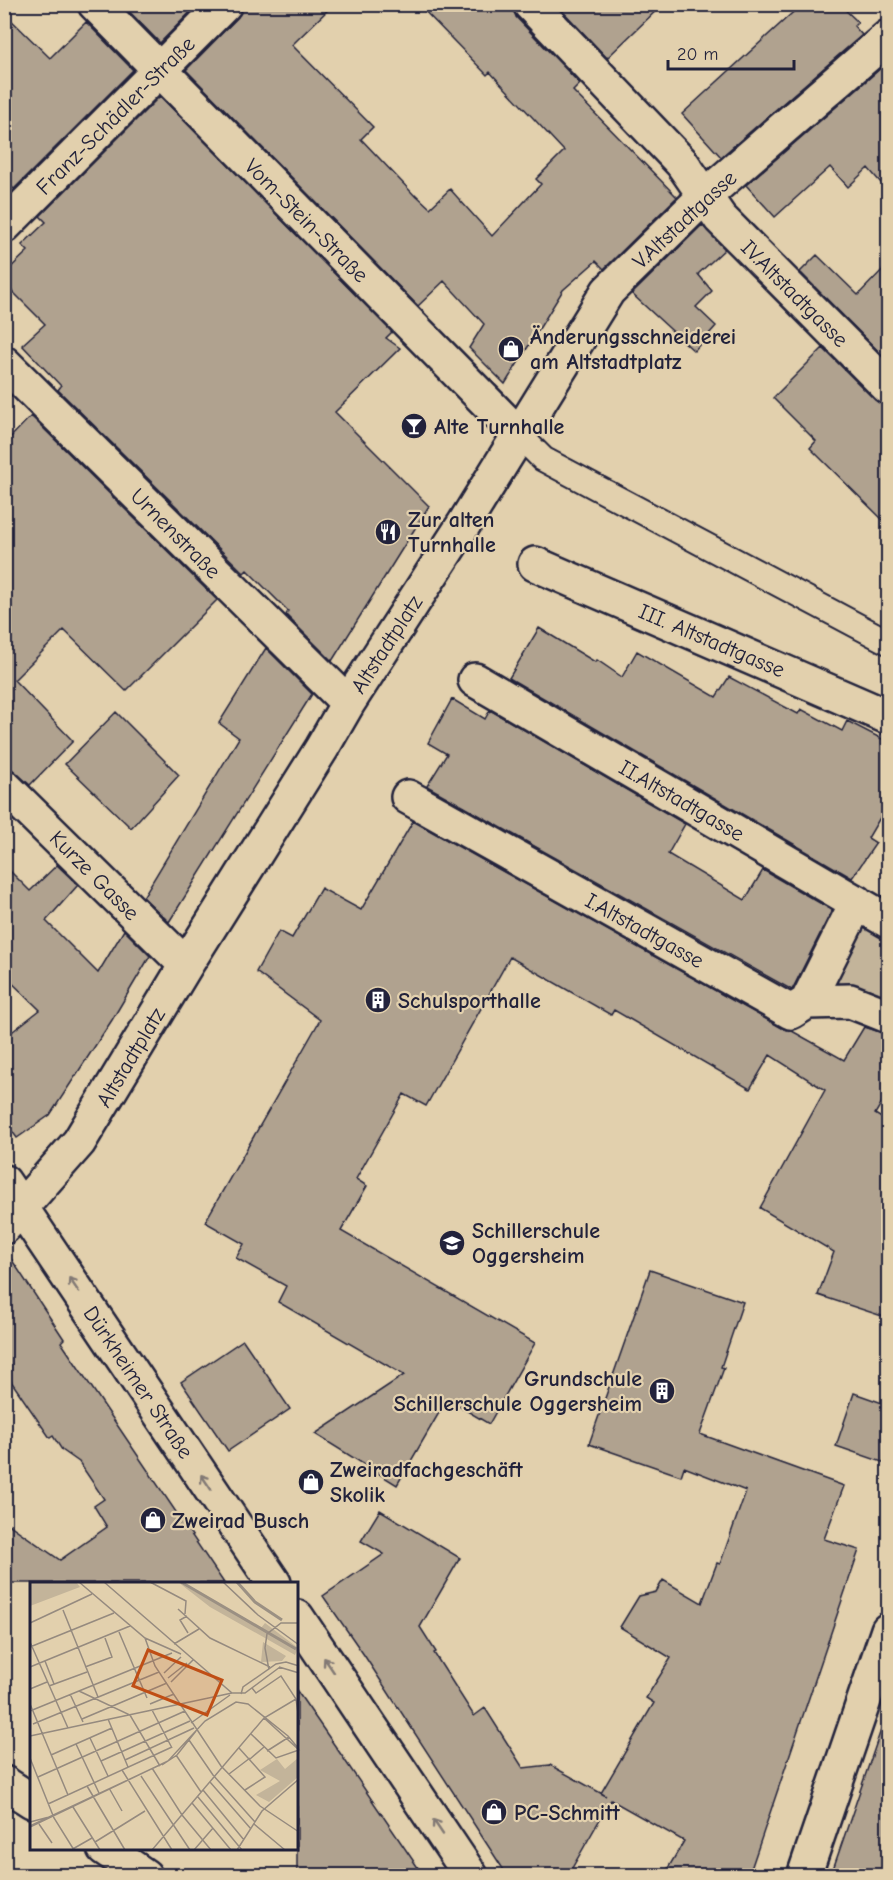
<svg xmlns="http://www.w3.org/2000/svg" width="893" height="1880" viewBox="0 0 893 1880" font-family="'Comic Neue',sans-serif">
  <style>
    .green { fill: #c3b49a; stroke: #726b6a; stroke-width: 1.5 }
    .building { fill: #b0a28f; stroke: #22223b; stroke-width: 1.5 }
    .lines { fill: none; stroke-linecap: round; stroke-linejoin: round }
    .lane-casing { stroke: #22223b; stroke-width: 28 }
    .street-casing { stroke: #22223b; stroke-width: 38 }
    .secondary-casing { stroke: #22223b; stroke-width: 38 }
    .lane { stroke: #e2d0ad; stroke-width: 24 }
    .street { stroke: #e2d0ad; stroke-width: 33 }
    .secondary { stroke: #e2d0ad; stroke-width: 33 }
    .oneway { stroke: #827974 }
    .labels { text-anchor: middle; stroke-width: 4.5; stroke-linejoin: round; paint-order: stroke }
    .street-label { font-size: 22px; fill: #22223b; stroke: #e2d0ad }
    .poi-label { font-size: 22px; font-weight: bold; fill: #22223b; stroke: #e2d0ad; text-anchor: start }
    .inset-river { fill: none; stroke: #9b9083; stroke-width: 3 }
    .inset-road { fill: none; stroke: #958a7f; stroke-width: 1.5 }
    .view { fill: #c04e15; fill-opacity: 0.15; stroke: #c04e15; stroke-width: 3 }
    .inset-edge { fill: none; stroke: #22223b; stroke-width: 3 }
  </style>
  <rect width="100%" height="100%" fill="#e2d0ad"/>
  <filter id="ink" filterUnits="userSpaceOnUse"><feTurbulence type="fractalNoise" baseFrequency=".0167" numOctaves="2"/><feDisplacementMap in="SourceGraphic" scale="12" xChannelSelector="R" yChannelSelector="G"/><feConvolveMatrix kernelMatrix="1 2 1 2 8 2 1 2 1" color-interpolation-filters="sRGB"/></filter>
  <g filter="url(#ink)">
    <!-- green -->
    <path class="green" d="M 857,902 L 888,921 L 888,1016 L 807,1002 Z"/>
    <!-- building -->
    <path class="building" d="M 122,4 L 198,4 L 160,43 Z
      M 243,4 L 334,4 L 292,45 L 373,127 L 361,139 L 415,196 L 416,195 L 430,208 L 450,189 L 492,236 L 541,184 L 536,179 L 564,151 L 490,72 L 487,75 L 418,4 L 512,4 L 516,17 L 580,84 L 573,91 L 677,197 L 604,269 L 596,261 L 563,290 L 505,384 L 469,348 L 484,324 L 444,281 L 418,306 L 186,70 L 238,17 Z
      M 556,4 L 663,4 L 607,58 Z
      M 802,4 L 839,4 L 858,22 L 854,26 L 862,35 L 721,157 L 682,114 Z
      M 4,13 L 50,58 L 86,22 L 133,70 L 14,189 L 4,180 Z
      M 888,62 L 888,191 L 868,168 L 848,187 L 830,167 L 775,217 L 746,185 Z
      M 160,96 L 392,332 L 386,338 L 400,348 L 335,412 L 429,506 L 332,661 L 286,615 L 288,611 L 247,570 L 244,573 L 58,390 L 61,386 L 22,345 L 45,324 L 4,283 L 4,274 L 28,251 L 22,245 L 46,222 L 40,216 Z
      M 702,225 L 725,249 L 698,274 L 712,291 L 696,307 L 716,326 L 694,351 L 632,294 Z
      M 817,255 L 858,295 L 888,264 L 888,361 L 800,272 Z
      M 823,348 L 875,400 L 883,405 L 888,405 L 888,525 L 810,448 L 816,441 L 773,398 Z
      M 31,416 L 217,600 L 126,691 L 64,630 L 14,680 L 73,741 L 30,785 L 4,762 L 4,444 Z
      M 539,628 L 595,662 L 597,660 L 622,677 L 637,651 L 716,697 L 729,677 L 798,714 L 801,709 L 842,731 L 847,721 L 888,742 L 888,804 L 868,838 L 876,843 L 852,878 L 509,678 Z
      M 266,648 L 312,694 L 169,922 L 143,897 L 239,738 L 219,723 Z
      M 452,699 L 485,719 L 490,710 L 685,824 L 668,854 L 745,900 L 763,870 L 832,910 L 792,990 L 427,786 L 447,754 L 428,743 Z
      M 116,712 L 179,775 L 131,828 L 65,764 Z
      M 413,821 L 782,1028 L 792,1031 L 844,1060 L 864,1027 L 888,1034 L 888,1092 L 875,1114 L 888,1122 L 888,1318 L 818,1295 L 834,1252 L 760,1208 L 825,1090 L 770,1055 L 750,1089 L 614,1010 L 611,1015 L 510,957 L 426,1106 L 404,1094 L 356,1179 L 367,1186 L 341,1231 L 535,1343 L 489,1424 L 447,1399 L 397,1485 L 315,1434 L 404,1375 L 278,1302 L 286,1286 L 236,1258 L 244,1244 L 205,1222 L 320,1020 L 256,972 L 279,931 L 292,938 L 321,888 L 361,910 Z
      M 4,865 L 30,891 L 57,865 L 78,885 L 46,921 L 98,973 L 124,930 L 150,956 L 112,1020 L 50,1115 L 17,1138 L 4,1120 L 4,1038 L 40,1010 L 4,975 Z
      M 4,1248 L 64,1339 L 61,1342 L 224,1583 L 4,1583 L 4,1521 L 60,1560 L 107,1527 L 94,1506 L 104,1499 L 79,1462 L 62,1450 L 53,1436 L 50,1438 L 4,1371 Z
      M 650,1270 L 743,1302 L 721,1367 L 724,1368 L 700,1434 L 844,1486 L 824,1539 L 859,1550 L 749,1875 L 664,1875 L 684,1841 L 611,1800 L 568,1875 L 507,1875 L 364,1655 L 323,1596 L 384,1554 L 361,1541 L 380,1510 L 460,1558 L 420,1627 L 436,1652 L 434,1653 L 474,1716 L 485,1708 L 523,1768 L 550,1765 L 606,1796 L 601,1793 L 654,1703 L 646,1698 L 671,1658 L 620,1627 L 639,1596 L 656,1592 L 663,1580 L 702,1603 L 717,1563 L 720,1564 L 746,1491 L 684,1467 L 681,1476 L 589,1444 Z
      M 243,1340 L 290,1409 L 228,1451 L 181,1382 Z
      M 854,1393 L 888,1405 L 888,1464 L 836,1446 Z
      M 297,1691 L 342,1756 L 423,1875 L 297,1875 Z
      M 883,1724 L 888,1725 L 888,1875 L 831,1875 Z"/>
    <g class="lines">
      <defs>
        <path id="lane" d="M 519,435 L 543,459 L 888,642"/>
        <path id="street" d="M 95,4 L 519,435
          M 530,4 L 682,163 L 720,218 L 888,387
          M 4,226 L 225,4
          M 4,363 L 348,703
          M 535,564 L 888,717
          M 475,680 L 888,921
          M 4,786 L 186,965
          M 408,797 L 791,1012 L 807,1002 L 850,1001 L 888,1016
          M 807,1002 L 857,902
          M 4,1182 L 274,1583
          M 4,1227 L 79,1142 L 186,965 L 322,748 L 348,703 L 464,524 L 608,291 L 705,196 L 888,37
          M 297,1617 L 471,1876
          M 4,1783 L 32,1801
          M 104,1848 L 145,1876"/>
        <path id="secondary" d="M 804,1876 L 888,1630"/>
      </defs>
      <!-- lane casing -->
      <use href="#lane" class="lane-casing"/>
      <!-- street casing -->
      <use href="#street" class="street-casing"/>
      <!-- secondary casing -->
      <use href="#secondary" class="secondary-casing"/>
      <!-- lane -->
      <use href="#lane" class="lane"/>
      <!-- street -->
      <use href="#street" class="street"/>
      <!-- secondary -->
      <use href="#secondary" class="secondary"/>
    </g>
    <!-- one-way arrows -->
    <defs><path id="oneway-shaft" d="M-6 0H5M1.5-3L5.5 0L1.5 3" fill="none" stroke-width="1.6" stroke-linecap="round" stroke-linejoin="round" transform="scale(1.5)"/></defs>
    <g class="oneway">
      <use href="#oneway-shaft" transform="translate(74 1285) rotate(-124)"/>
      <use href="#oneway-shaft" transform="translate(206 1482) rotate(-124)"/>
      <use href="#oneway-shaft" transform="translate(329 1665) rotate(-124)"/>
      <use href="#oneway-shaft" transform="translate(438 1827) rotate(-124)"/>
    </g>
  </g>
  <!-- icons -->
  <defs>
    <symbol id="shop-disc" viewBox="-11 -11 22 22"><circle r="9.5" fill="#22223b" stroke="#e2d0ad"/><path d="M-5-2.5h2.3a2.7 3.5 0 0 1 5.4 0H5L5.5 6h-11ZM-1.5-2.5h3a1.5 2.3 0 0 0-3 0Z" fill="#fff"/></symbol>
    <symbol id="bar-disc" viewBox="-11 -11 22 22"><circle r="9.5" fill="#22223b" stroke="#e2d0ad"/><path d="M-6-5H6L.8 .8V4.5H3.5V6h-7V4.5H-.8V.8Z" fill="#fff"/></symbol>
    <symbol id="restaurant-disc" viewBox="-11 -11 22 22"><circle r="9.5" fill="#22223b" stroke="#e2d0ad"/><path d="M-5-6h1v4h1v-4h1v4h1v-4h1v5L-1.5 .5V6h-2V.5L-5-1ZM5-6V6H3V1.5H1.5Q1.5-4 5-6Z" fill="#fff"/></symbol>
    <symbol id="building-disc" viewBox="-11 -11 22 22"><circle r="9.5" fill="#22223b" stroke="#e2d0ad"/><path d="M-4-6H4V6H1V3H-1V6H-4ZM-2.5-4.3h1.7v1.8h-1.7ZM.8-4.3h1.7v1.8H.8ZM-2.5-1h1.7V.8h-1.7ZM.8-1h1.7V.8H.8Z" fill="#fff"/></symbol>
    <symbol id="school-disc" viewBox="-11 -11 22 22"><circle r="9.5" fill="#22223b" stroke="#e2d0ad"/><path d="M0-5L7-2L0 1L-7-2ZM-4 1L0 2.5L4 1V4Q0 6-4 4Z" fill="#fff"/></symbol>
  </defs>
  <g fill-rule="evenodd">
    <use href="#shop-disc" x="496" y="334" width="30" height="30"/>
    <use href="#bar-disc" x="399" y="411" width="30" height="30"/>
    <use href="#restaurant-disc" x="373" y="517" width="30" height="30"/>
    <use href="#building-disc" x="363" y="985" width="30" height="30"/>
    <use href="#school-disc" x="437" y="1228" width="30" height="30"/>
    <use href="#building-disc" x="647" y="1376" width="30" height="30"/>
    <use href="#shop-disc" x="296" y="1467" width="30" height="30"/>
    <use href="#shop-disc" x="138" y="1505" width="30" height="30"/>
    <use href="#shop-disc" x="479" y="1797" width="30" height="30"/>
  </g>
  <g class="labels">
    <!-- street labels -->
    <g class="street-label">
      <text transform="translate(115 115) rotate(-45)" y="8">Franz-Schädler-Straße</text>
      <text transform="translate(684 219) rotate(-43)" y="8">V.Altstadtgasse</text>
      <text transform="translate(307 220) rotate(45)" y="8">Vom-Stein-Straße</text>
      <text transform="translate(795 293) rotate(45)" y="8">IV.Altstadtgasse</text>
      <text transform="translate(176 533) rotate(45)" y="8">Urnenstraße</text>
      <text transform="translate(712 640) rotate(23)" y="8">III. Altstadtgasse</text>
      <text transform="translate(386 644) rotate(-57)" y="8">Altstadtplatz</text>
      <text transform="translate(682 800) rotate(30)" y="8">II.Altstadtgasse</text>
      <text transform="translate(95 875) rotate(45)" y="8">Kurze Gasse</text>
      <text transform="translate(645 930) rotate(29)" y="8">I.Altstadtgasse</text>
      <text transform="translate(130 1057) rotate(-59)" y="8">Altstadtplatz</text>
      <text transform="translate(139 1382) rotate(56)" y="8">Dürkheimer Straße</text>
    </g>
    <!-- poi labels -->
    <g class="poi-label">
      <text x="530" y="344">Änderungsschneiderei<tspan x="530" dy="25">am Altstadtplatz</tspan></text>
      <text x="434" y="434">Alte Turnhalle</text>
      <text x="408" y="527">Zur alten<tspan x="408" dy="25">Turnhalle</tspan></text>
      <text x="398" y="1008">Schulsporthalle</text>
      <text x="472" y="1238">Schillerschule<tspan x="472" dy="25">Oggersheim</tspan></text>
      <text x="642" y="1386" text-anchor="end">Grundschule<tspan x="642" dy="25">Schillerschule Oggersheim</tspan></text>
      <text x="330" y="1477">Zweiradfachgeschäft<tspan x="330" dy="25">Skolik</tspan></text>
      <text x="172" y="1528">Zweirad Busch</text>
      <text x="514" y="1820">PC-Schmitt</text>
    </g>
  </g>
  <!-- overview -->
  <g transform="translate(30 1582)">
    <rect width="268" height="268" fill="#e2d0ad"/>
    <path d="M 0,0 L 46,0 L 50,5 L 0,24 ZM 148,0 L 231,46 L 235,41 L 268,66 L 265,73 L 180,25 ZM 233,60 L 256,74 L 252,79 L 231,80 ZM 268,176 L 268,195 L 239,220 L 226,213 L 250,199 L 230,188 L 247,177 L 255,187 Z" fill="#c3b49a"/>
    <path class="inset-river" d="M 151,0 L 266,67M 207,0 L 225,20 L 252,38"/>
    <path class="inset-road" d="M 49,0 L 115,56 L 151,72M 74,0 L 202,111 L 215,111 L 250,85M 120,0 L 156,19 L 155,32M 193,0 L 228,33 L 269,63M 148,27 L 180,56 L 240,85M 33,28 L 68,115M 157,34 L 150,38 L 158,51M 0,41 L 62,12M 89,50 L 117,116M 115,56 L 125,84 L 191,184 L 230,224 L 269,250M 0,60 L 38,146M 144,62 L 169,47M 0,65 L 84,31M 15,79 L 24,102M 0,85 L 100,44M 55,85 L 82,75 L 75,56M 249,85 L 269,91M 239,88 L 235,66 L 237,52 L 251,41 L 269,41M 134,91 L 151,75M 138,96 L 157,81M 141,100 L 163,78M 19,104 L 57,90M 222,106 L 226,111 L 251,94 L 266,117 L 269,138M 0,107 L 17,100M 49,109 L 100,133 L 130,184M 40,112 L 53,140M 211,112 L 213,105 L 246,82 L 256,80 L 269,84M 0,122 L 38,213M 120,122 L 144,112M 122,128 L 142,166M 0,129 L 142,71M 52,137 L 137,101M 78,137 L 98,185M 161,141 L 200,113M 3,142 L 129,90M 221,152 L 246,176 L 269,168 L 234,136M 0,154 L 202,111M 60,156 L 78,194M 159,158 L 183,193 L 225,240M 46,162 L 69,211M 209,166 L 235,195 L 215,208M 237,169 L 259,155M 21,173 L 82,146M 146,173 L 171,210M 0,176 L 24,236 L 44,268M 220,177 L 234,165M 95,178 L 164,146M 71,179 L 160,139M 132,183 L 147,173 L 166,149M 122,186 L 152,233 L 181,268M 92,188 L 142,268M 199,192 L 220,176M 111,194 L 160,268M 8,195 L 155,129M 180,200 L 221,247M 57,204 L 95,268M 79,206 L 92,229M 173,208 L 214,258M 168,215 L 212,268M 162,221 L 201,268M 18,222 L 142,165M 43,225 L 70,268M 0,240 L 23,234M 9,242 L 22,261M 224,242 L 255,268M 0,244 L 134,181M 0,245 L 138,179 L 175,139 L 206,120 L 218,122 L 258,154 L 269,167M 65,260 L 115,229M 41,268 L 62,256M 122,268 L 234,136 L 266,117M 164,268 L 183,246M 207,268 L 232,229 L 269,197"/>
    <path class="view" d="M 118,68 L 192,98 L 177,133 L 103,104 Z"/>
    <rect width="268" height="268" class="inset-edge"/>
  </g>
  <!-- margin -->
  <rect width="893" height="1880" fill="none" stroke="#e2d0ad" stroke-width="24"/>
  <rect x="12" y="12" width="869" height="1856" fill="none" stroke="#22223b" stroke-width="2" filter="url(#ink)"/>
  <!-- scale -->
  <path d="M668 60v9h126v-9" fill="none" stroke="#22223b" stroke-width="3"/>
  <text x="677" y="60" font-size="18" fill="#22223b" stroke="#e2d0ad" stroke-width="4.5" paint-order="stroke">20 m</text>
</svg>
